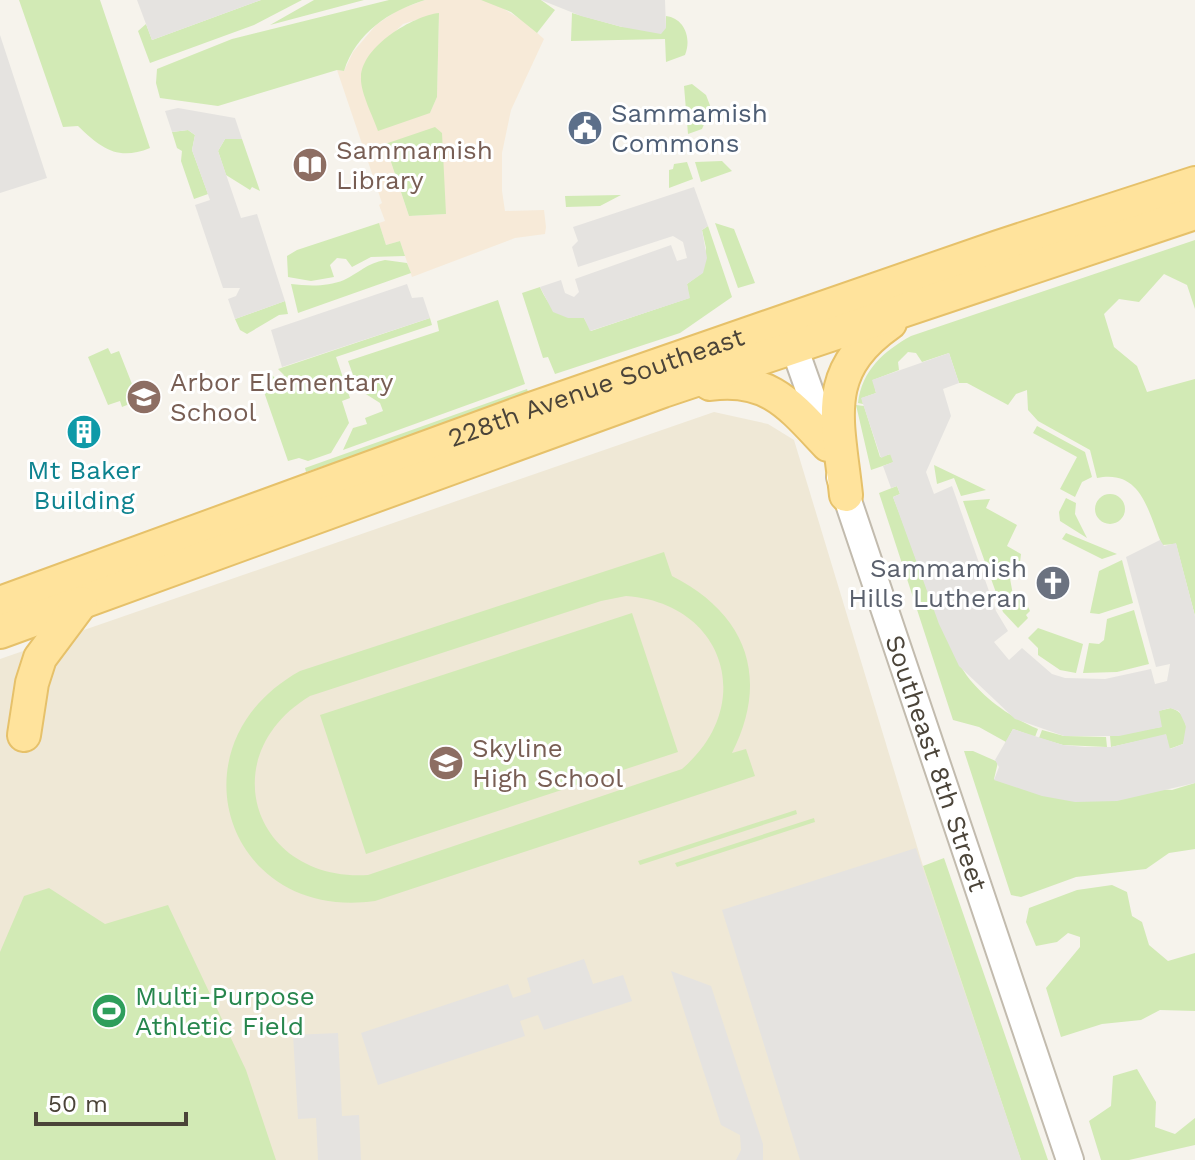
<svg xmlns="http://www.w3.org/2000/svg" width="1195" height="1160" viewBox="0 0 1195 1160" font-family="'Work Sans',sans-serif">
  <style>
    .commercial { fill: #f7ead8; fill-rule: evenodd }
    .education { fill: #efe8d6 }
    .green { fill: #d2eab5; fill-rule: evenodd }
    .parking { fill: #e5e3e0 }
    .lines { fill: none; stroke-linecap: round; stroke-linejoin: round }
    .minor-casing { stroke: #c2bbae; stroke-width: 30 }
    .major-casing { stroke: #e6c16a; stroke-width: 36 }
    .minor { stroke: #fff; stroke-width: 26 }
    .major { stroke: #ffe39c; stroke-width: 32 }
    .labels { text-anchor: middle; stroke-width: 6; stroke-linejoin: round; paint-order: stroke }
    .service-label { font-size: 26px; fill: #4e5e75; stroke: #fff; text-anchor: start }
    .education-label { font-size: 26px; fill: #785e54; stroke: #fff; text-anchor: start }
    .street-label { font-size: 26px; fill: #4b4439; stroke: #fff }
    .culture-label { font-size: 26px; fill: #0d838f; stroke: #fff }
    .worship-label { font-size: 26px; fill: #5b616d; stroke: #fff; text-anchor: end }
    .leisure-label { font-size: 26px; fill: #27864d; stroke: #fff; text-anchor: start }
  </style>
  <rect width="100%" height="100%" fill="#f6f3ec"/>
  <!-- commercial -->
  <path class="commercial" d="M 425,0 L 481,0 L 496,4 L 525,22 L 544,39 L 511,110 L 502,153 L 502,191 L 505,211 L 544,210 L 546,227 L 545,234 L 515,238 L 412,277 L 400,241 L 386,245 L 379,223 L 385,221 L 379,205 L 382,203 L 337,70 L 344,71 L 353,52 L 376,25 L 398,10 ZM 439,13 L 437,97 L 430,113 L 380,46 L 403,24 ZM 385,144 L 446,214 L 409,216 Z"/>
  <!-- education -->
  <path class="education" d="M 714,412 L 768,424 L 794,440 L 923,866 L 1021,1160 L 0,1160 L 0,659 Z"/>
  <!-- green -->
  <path class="green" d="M 19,0 L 100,0 L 150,148 C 118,161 102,149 78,126 L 63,127 Z
    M 261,0 L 302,0 L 254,25 L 150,63 L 138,31 L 146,24 L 152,40 Z
    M 314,0 L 364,0 L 270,25 Z
    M 389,0 L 425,0 C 389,11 356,33 344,71 L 337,70 L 218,106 L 160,98 L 156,83 L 157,69 L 232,39 Z
    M 481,0 L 541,0 L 555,10 L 537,33 L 511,12 Z
    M 439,13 L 437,97 L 430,113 L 378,131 C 373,116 360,92 361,77 C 362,46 413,16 439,13 Z
    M 572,13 L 622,27 L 666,28 L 666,16 C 684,18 692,38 685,55 L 666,62 L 665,39 L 571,41 Z
    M 692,84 L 706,95 L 711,108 L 702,129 L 688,134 L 684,86 Z
    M 435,127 L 442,133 L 446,214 L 409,216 L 385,144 Z
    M 188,130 L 195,135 L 192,150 L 208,194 L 194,199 L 181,161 L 182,151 L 177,148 L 172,132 Z
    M 225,139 L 242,139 L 260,191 L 252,187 L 250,190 L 226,175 L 218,151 Z
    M 722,161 L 732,171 L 701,182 L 695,162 Z
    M 687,162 L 693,179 L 669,188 L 669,170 L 673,169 L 674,164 Z
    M 621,195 L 600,206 L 566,207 L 565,196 Z
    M 379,223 L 386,245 L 400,241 L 405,256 L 371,257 L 352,267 L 346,259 L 337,258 L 330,265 L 334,277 L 311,281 L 288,277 L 287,256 L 297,250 Z
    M 715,223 L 734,229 L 755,283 L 738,288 Z
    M 708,226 L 732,297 L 680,333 L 555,374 L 548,357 L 543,358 L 522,293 L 540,287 C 550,309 560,318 584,318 L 591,331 L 689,298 L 687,284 L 702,273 L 706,248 L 702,230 Z
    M 1195,240 L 1195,309 L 1187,285 L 1164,274 L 1139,302 L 1119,299 L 1104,314 L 1114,347 L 1137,366 L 1147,392 L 1195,379 L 1195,616 L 1176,544 L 1162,545 C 1148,512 1142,469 1097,478 L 1090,450 L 1038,421 L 1028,410 L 1027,390 L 1016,394 L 1008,405 L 967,383 L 959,383 L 949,353 L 922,362 L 916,353 L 908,352 L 898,362 L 899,370 L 873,380 L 876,393 L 862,398 L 863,404 L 858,403 C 862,370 884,351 911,336 Z
    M 385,260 L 407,263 L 411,273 L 298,313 L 291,284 C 308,286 327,287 344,280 C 359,273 367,263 385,260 Z
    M 498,300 L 525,384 L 343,450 L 353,428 L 367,424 L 365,418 L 383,411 L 380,403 L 358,389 L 348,361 L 439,331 L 437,321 Z
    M 285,301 L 288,314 L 279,315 L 247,334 L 240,330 L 235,319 Z
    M 430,318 L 432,325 L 336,357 L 350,398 L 342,401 L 349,423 L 331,453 L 308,461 L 299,458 L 288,461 L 264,392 L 270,373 L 275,378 L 284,375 L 278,369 Z
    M 108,348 L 111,354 L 119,351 L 132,384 L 136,382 L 142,399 L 122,407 L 120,401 L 108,405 L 88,357 Z
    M 527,389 L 530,397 L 306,472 L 305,468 Z
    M 856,405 L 864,406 L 880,457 L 891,454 L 894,462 L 871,470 Z
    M 1037,426 L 1085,452 L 1092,477 L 1082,482 L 1075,497 L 1060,489 L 1077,457 L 1033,433 Z
    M 934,465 L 984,489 L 986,490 L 961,496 L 954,478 L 937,484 Z
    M 897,486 L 900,494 L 893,497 C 914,549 933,614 959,663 C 974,692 1009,717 1038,729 L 1035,737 L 1013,729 L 1006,742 L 979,727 L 953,720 L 879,493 Z
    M1095 509a15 15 0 1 1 30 0a15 15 0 1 1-30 0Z
    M 1066,498 L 1076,503 L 1075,514 L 1087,538 L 1060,521 L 1059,512 Z
    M 990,499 L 986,508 L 1017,525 L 1007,546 L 1021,554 L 1019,571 L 1009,573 L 1013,595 L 1022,594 L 1030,611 L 1026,615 L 1028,618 L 1018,628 L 1003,612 L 963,501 Z
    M 1066,533 L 1117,554 L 1102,559 L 1062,539 Z
    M 664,552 L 672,576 C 747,614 770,678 732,753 L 746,749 L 755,776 L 375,901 C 226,922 168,744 300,671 ZM 626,596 C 725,603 757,705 682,769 L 368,875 C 254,882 211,756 310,696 L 601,601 Z
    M 1122,560 L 1133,603 L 1099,614 L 1090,613 L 1099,571 Z
    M 1134,610 L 1149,664 L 1117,672 L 1083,673 L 1089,643 L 1099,644 L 1104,640 L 1107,619 Z
    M 632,613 L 678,752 L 366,854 L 320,715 Z
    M 1038,628 L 1083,644 L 1076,673 L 1060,670 L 1038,655 L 1038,648 L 1028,638 Z
    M 1171,708 C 1187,713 1189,729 1183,744 L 1169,749 L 1166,735 L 1111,747 L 1110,736 L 1161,727 L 1158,711 Z
    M 1042,730 L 1064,736 L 1106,737 L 1107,747 L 1063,745 L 1039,738 Z
    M 964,751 L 973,751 L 998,762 L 994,779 L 1172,790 L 1195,783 L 1195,849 L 1169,853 L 1146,869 L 1076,877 L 1021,897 L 1011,895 Z
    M 796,810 L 797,814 L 640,865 L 638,861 Z
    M 814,818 L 815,822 L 677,867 L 675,863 Z
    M 944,858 L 1048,1160 L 1021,1160 L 923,866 Z
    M 1112,885 L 1127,892 L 1132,916 L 1142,922 L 1149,945 L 1168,961 L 1195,953 L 1195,1011 L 1160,1010 L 1141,1020 L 1102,1024 L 1061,1037 L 1046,988 L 1080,947 L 1080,937 L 1068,933 L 1057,942 L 1036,946 L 1026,922 L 1029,908 L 1077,890 Z
    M 49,888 L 105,924 L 168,905 L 246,1070 L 276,1160 L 0,1160 L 0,952 L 24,896 Z
    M 1137,1069 L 1156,1102 L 1155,1127 L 1175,1134 L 1195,1118 L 1195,1145 L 1129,1160 L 1101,1160 L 1089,1121 L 1111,1106 L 1113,1076 Z"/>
  <!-- parking -->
  <path class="parking" d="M 137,0 L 261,0 L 152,40 Z
    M 541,0 L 665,0 L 666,28 L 661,34 L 622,27 L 581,16 Z
    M 0,35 L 47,178 L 0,193 Z
    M 178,108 L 235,118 L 242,139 L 225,139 L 218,151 L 241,218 L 257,214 L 285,301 L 235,319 L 228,299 L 236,296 L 240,288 L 223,288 L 195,205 L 210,200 L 192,150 L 195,135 L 188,130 L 172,132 L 165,111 Z
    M 694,187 L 708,226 L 702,230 L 707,258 L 703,273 L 687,284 L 690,298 L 590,331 L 584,318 L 568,318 L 553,312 L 540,287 L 561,280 L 565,293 L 574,297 L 579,292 L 575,279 L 671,245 L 677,261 L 687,258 L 683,242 L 673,236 L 578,267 L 572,247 L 578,241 L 573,227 Z
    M 407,284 L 412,298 L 423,297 L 430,318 L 282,367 L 271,330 Z
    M 949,353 L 959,383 L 943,389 L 951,416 L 926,472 L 934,494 L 952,486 L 996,611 L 1008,631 L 994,642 L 1009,660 L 1022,648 L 1052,674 L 1065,678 L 1105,679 L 1151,669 L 1155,684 L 1167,681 L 1170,664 L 1156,667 L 1126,557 L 1160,540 L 1164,546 L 1176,543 L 1195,616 L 1195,783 L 1117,801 L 1075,802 L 1042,796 L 994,780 L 999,767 L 995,760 L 1013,729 L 1063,745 L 1085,747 L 1111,747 L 1166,734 L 1170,749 L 1183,744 L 1186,726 L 1179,711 L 1170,708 L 1159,711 L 1162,727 L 1119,736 L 1064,736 L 1015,719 L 959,666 L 939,624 L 893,497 L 900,494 L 897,486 L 891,488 L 883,466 L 893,462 L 890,454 L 881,458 L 861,398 L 876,393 L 872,380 Z
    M 916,848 L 1021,1160 L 800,1160 L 722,910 Z
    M 584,959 L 593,984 L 623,975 L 632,1001 L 544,1030 L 538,1015 L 520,1021 L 525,1036 L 378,1085 L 361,1033 L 508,984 L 513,998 L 531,992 L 527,978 Z
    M 671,971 L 711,986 L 763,1144 L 763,1160 L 736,1160 L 741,1150 L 740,1135 L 721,1125 Z
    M 338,1033 L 342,1116 L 359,1115 L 361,1160 L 318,1160 L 316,1118 L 298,1119 L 293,1035 Z"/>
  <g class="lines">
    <defs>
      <g id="minor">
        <path d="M 788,330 L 827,440"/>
        <path id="s1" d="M 840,477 L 1070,1160"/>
      </g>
      <g id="major">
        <path d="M 710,384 C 769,376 791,406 828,445"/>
        <path d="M 846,495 C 838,419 820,372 890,323"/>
        <path id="s2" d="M 0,603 L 531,409 L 998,247 L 1195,183"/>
        <path d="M 0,632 L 663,391 L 1195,213"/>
        <path d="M 24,735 L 32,683 L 40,658 L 81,603"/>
      </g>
    </defs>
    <!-- minor casing -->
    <use href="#minor" class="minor-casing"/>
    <!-- major casing -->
    <use href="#major" class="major-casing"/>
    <!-- minor -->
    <use href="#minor" class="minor"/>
    <!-- major -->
    <use href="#major" class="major"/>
  </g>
  <!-- icons -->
  <defs>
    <symbol id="civic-disc" viewBox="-11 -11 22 22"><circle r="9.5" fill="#5c6f8a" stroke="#fff"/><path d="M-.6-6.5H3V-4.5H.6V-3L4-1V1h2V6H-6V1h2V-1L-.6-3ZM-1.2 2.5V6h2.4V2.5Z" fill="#fff"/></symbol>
    <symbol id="library-disc" viewBox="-11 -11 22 22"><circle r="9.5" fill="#8d6e63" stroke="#fff"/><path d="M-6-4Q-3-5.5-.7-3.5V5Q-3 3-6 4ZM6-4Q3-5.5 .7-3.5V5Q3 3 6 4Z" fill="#fff"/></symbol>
    <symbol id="school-disc" viewBox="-11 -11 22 22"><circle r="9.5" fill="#8d6e63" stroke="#fff"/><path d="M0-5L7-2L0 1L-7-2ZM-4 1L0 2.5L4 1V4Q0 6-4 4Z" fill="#fff"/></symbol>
    <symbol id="building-disc" viewBox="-11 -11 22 22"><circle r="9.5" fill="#0f9aa8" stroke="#fff"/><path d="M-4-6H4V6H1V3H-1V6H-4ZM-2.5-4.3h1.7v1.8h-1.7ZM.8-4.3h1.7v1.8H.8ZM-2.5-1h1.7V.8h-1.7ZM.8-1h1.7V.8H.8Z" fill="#fff"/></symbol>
    <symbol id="church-disc" viewBox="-11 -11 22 22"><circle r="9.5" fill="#6b7280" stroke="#fff"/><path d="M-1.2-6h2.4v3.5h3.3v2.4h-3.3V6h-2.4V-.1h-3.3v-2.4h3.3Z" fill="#fff"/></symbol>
    <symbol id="stadium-disc" viewBox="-11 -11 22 22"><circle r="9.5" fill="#2e9e5b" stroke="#fff"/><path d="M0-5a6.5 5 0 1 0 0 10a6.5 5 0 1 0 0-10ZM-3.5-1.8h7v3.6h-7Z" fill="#fff"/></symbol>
  </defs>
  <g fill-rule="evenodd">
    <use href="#civic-disc" x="565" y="108" width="40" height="40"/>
    <use href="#library-disc" x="290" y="145" width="40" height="40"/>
    <use href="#school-disc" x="124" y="377" width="40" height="40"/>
    <use href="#building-disc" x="64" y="412" width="40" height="40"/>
    <use href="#church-disc" x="1033" y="563" width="40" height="40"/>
    <use href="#school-disc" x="426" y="743" width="40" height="40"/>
    <use href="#stadium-disc" x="89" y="991" width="40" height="40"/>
  </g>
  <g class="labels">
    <!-- service labels -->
    <g class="service-label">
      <text x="611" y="122">Sammamish<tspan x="611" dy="30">Commons</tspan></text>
    </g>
    <!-- education labels -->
    <g class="education-label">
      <text x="336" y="159">Sammamish<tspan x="336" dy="30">Library</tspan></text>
      <text x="170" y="391">Arbor Elementary<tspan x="170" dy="30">School</tspan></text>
      <text x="472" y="757">Skyline<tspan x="472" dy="30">High School</tspan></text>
    </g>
    <!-- street labels -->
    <g class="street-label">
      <text dy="9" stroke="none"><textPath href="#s2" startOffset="634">228th Avenue Southeast</textPath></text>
      <text dy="9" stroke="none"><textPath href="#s1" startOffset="302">Southeast 8th Street</textPath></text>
    </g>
    <!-- culture labels -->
    <g class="culture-label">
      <text x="84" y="479">Mt Baker<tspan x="84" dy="30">Building</tspan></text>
    </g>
    <!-- worship labels -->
    <g class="worship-label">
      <text x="1027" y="577">Sammamish<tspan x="1027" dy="30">Hills Lutheran</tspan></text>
    </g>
    <!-- leisure labels -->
    <g class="leisure-label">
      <text x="135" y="1005">Multi-Purpose<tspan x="135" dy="30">Athletic Field</tspan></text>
    </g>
  </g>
  <!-- scale -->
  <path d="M36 1112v12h150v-12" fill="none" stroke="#4b4439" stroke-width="4"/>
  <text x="48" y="1112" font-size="24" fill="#4b4439" stroke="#ffffff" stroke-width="6" paint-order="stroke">50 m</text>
</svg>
